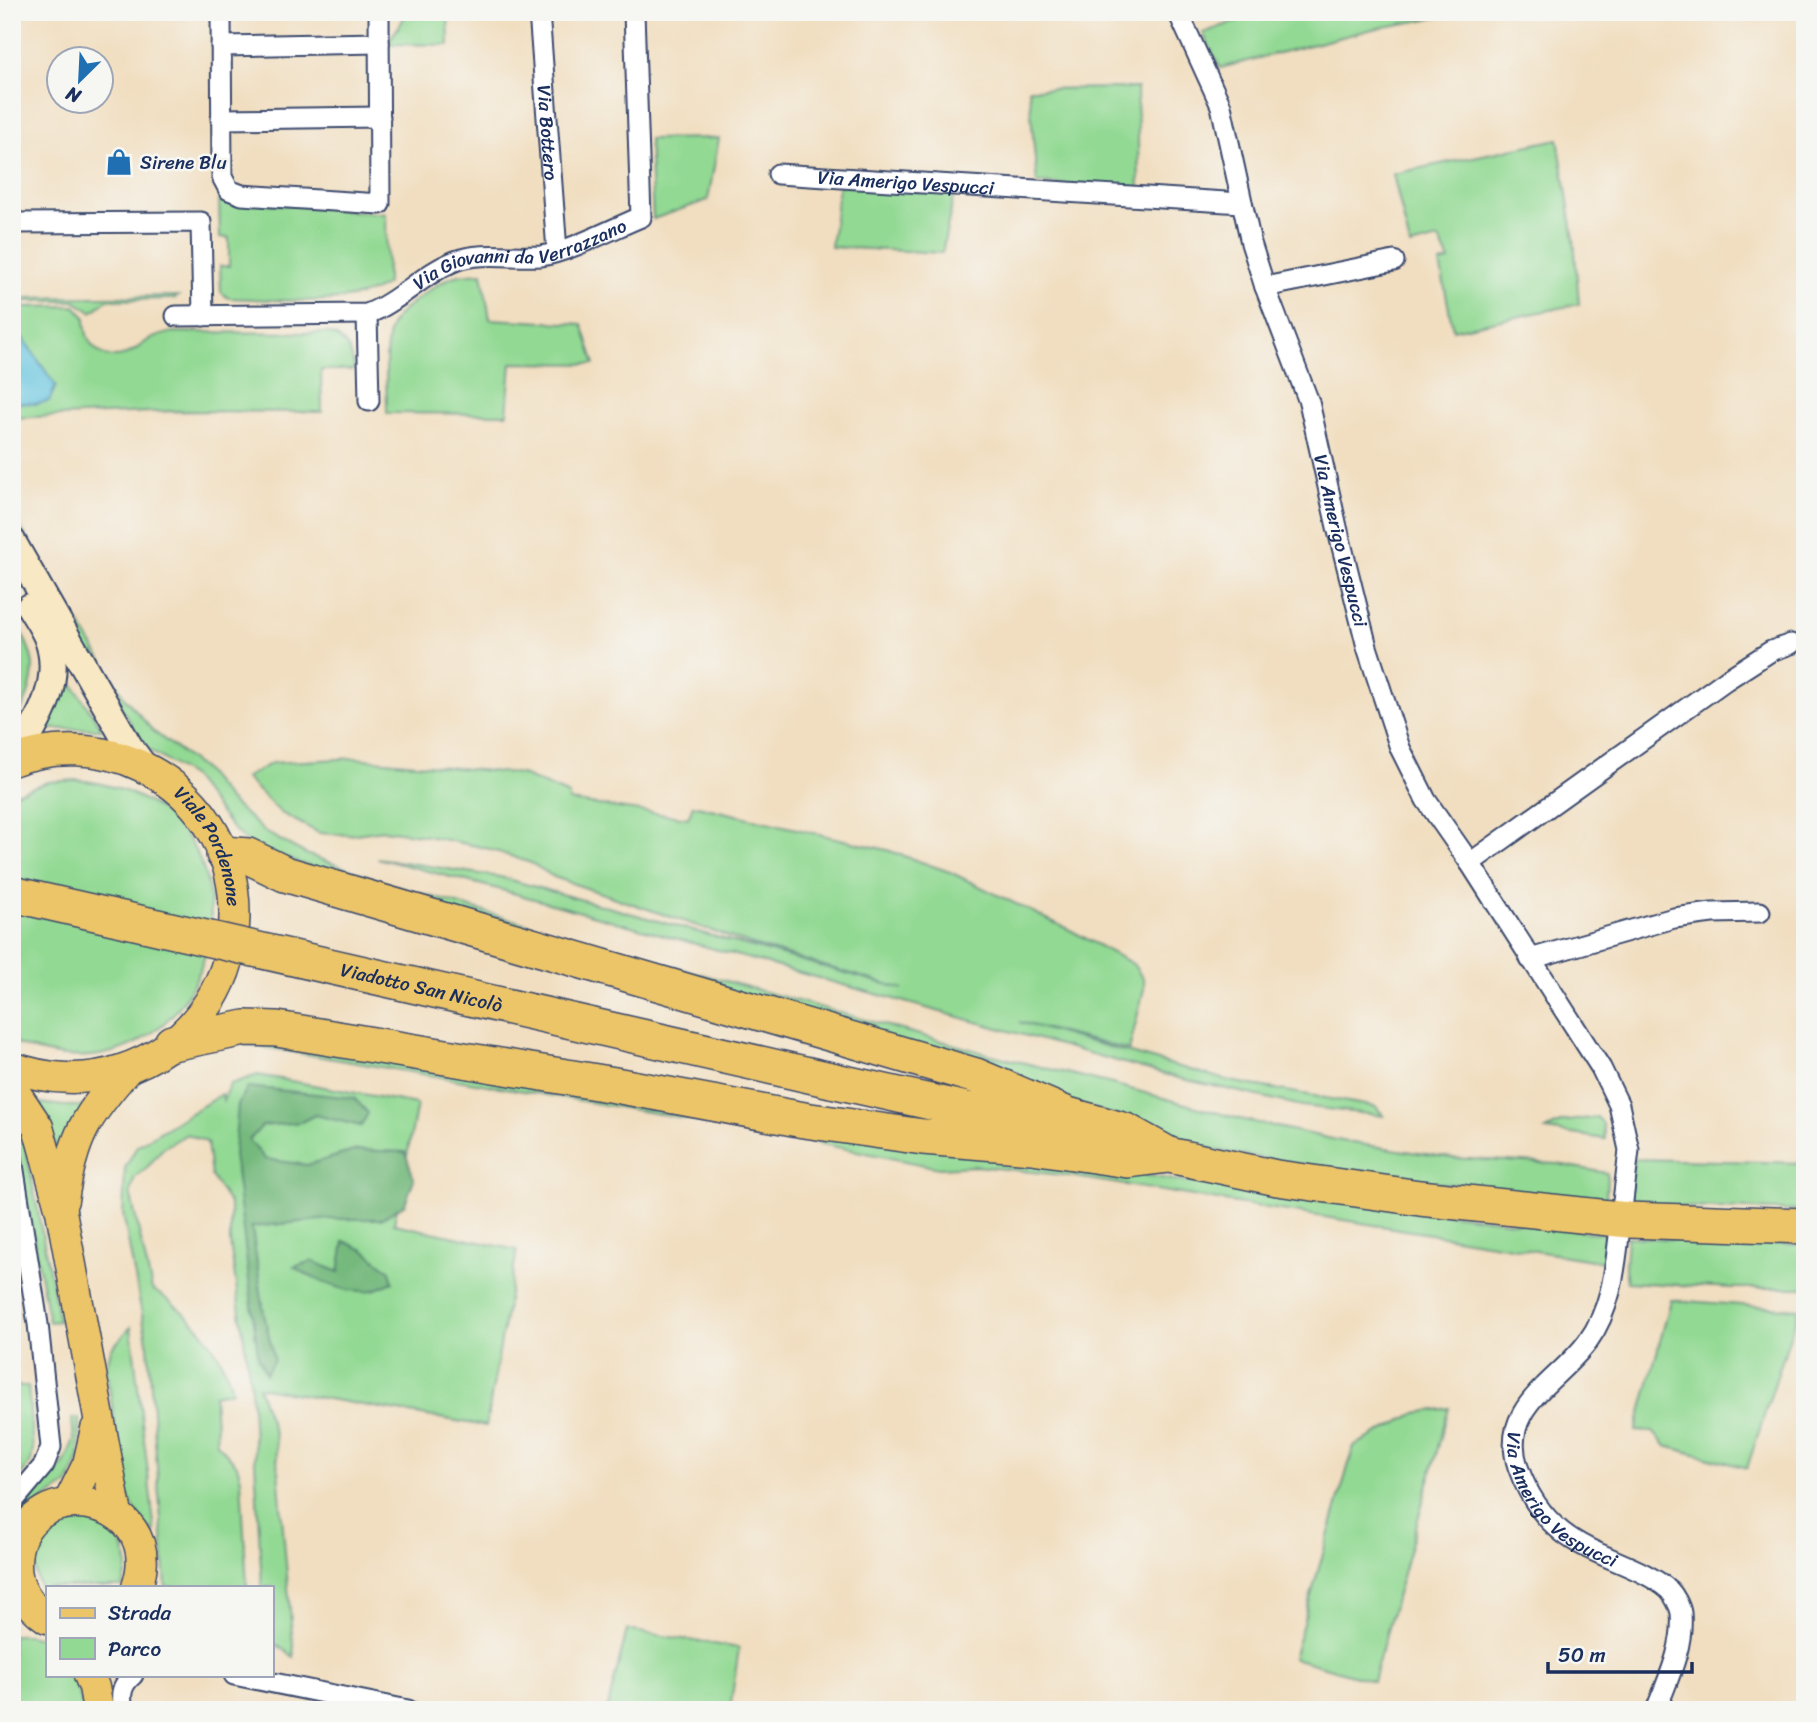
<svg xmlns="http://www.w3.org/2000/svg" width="1817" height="1722" viewBox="0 0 1817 1722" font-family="Sriracha,sans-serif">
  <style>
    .green { fill: #92d993; stroke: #568478; stroke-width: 2 }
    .forest { fill: #75b97d; stroke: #48746e; stroke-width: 2 }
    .water { fill: #61c3df; stroke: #3e799e; stroke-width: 2 }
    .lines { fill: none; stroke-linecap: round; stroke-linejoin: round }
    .street-casing { stroke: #3b496d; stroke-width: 23 }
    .secondary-casing { stroke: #3b496d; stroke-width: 30 }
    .primary-casing { stroke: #3b496d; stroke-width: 33 }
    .highway-casing { stroke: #3b496d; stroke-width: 38 }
    .street { stroke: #fff; stroke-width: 19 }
    .secondary { stroke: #f8e8c3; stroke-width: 26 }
    .primary { stroke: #edc569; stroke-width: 30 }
    .highway { stroke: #edc569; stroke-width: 35 }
    .highway-bridge-casing { stroke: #3b496d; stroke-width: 38; stroke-linecap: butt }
    .highway-bridge { stroke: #edc569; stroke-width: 35 }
    .labels { text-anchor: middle; stroke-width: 5; stroke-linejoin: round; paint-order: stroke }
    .street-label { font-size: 19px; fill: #1b2f5e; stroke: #f6f6f2 }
    .poi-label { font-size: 19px; fill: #1b2f5e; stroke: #f6f6f2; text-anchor: start }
  </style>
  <rect width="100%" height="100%" fill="#f6f6f2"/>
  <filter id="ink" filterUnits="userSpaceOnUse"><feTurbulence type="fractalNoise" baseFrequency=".0143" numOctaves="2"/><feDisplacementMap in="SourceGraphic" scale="14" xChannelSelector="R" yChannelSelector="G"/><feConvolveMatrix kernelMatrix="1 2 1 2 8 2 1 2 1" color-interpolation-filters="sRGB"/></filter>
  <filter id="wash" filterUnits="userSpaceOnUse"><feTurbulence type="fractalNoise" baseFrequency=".00686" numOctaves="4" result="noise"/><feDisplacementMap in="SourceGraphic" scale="28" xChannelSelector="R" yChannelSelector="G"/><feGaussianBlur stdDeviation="1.57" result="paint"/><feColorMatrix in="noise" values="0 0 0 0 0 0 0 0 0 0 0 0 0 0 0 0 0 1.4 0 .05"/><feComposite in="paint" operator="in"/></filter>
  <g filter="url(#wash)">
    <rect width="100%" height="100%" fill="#f1dec0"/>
    <!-- green -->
    <path class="green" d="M 405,12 L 448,12 L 449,45 L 388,44 C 392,32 404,25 405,12 Z
      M 1261,12 L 1467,12 L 1373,29 L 1220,68 L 1203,33 Z
      M 1137,88 L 1139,189 L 1037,183 L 1029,89 Z
      M 719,138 L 708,200 L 653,219 L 649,139 Z
      M 1558,139 L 1574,239 L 1579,304 L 1453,330 L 1440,263 L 1449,261 L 1439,239 L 1410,246 L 1393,174 Z
      M 839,185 L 954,194 L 942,253 L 831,247 Z
      M 219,199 L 386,214 L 387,284 C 349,309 274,299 228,298 L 221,292 L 220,266 L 229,266 L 229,238 L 220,237 Z
      M 482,273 L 490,319 L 582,324 L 595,364 L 511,363 L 507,414 L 387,413 C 387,388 383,348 391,326 C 397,311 440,281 455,276 C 463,274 473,274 482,273 Z
      M 178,296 L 174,299 L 107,300 L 92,312 L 74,301 L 21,301 L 19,298 Z
      M 12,297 L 20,307 L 75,306 L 85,317 C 85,331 87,342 98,351 C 117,365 132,352 147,341 C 155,336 164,334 173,332 L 328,333 C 347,340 352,351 354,370 L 321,370 L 322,412 L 175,411 L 12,418 Z
      M 12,513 L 124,697 L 153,731 L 203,769 L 228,799 L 265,832 L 306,854 L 402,888 L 665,964 L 988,1054 L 1116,1085 L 1240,1119 L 1346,1142 L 1452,1158 L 1558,1164 L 1607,1173 L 1606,1203 L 1339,1171 L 1214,1150 L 1120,1117 L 337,877 L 250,845 L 232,828 L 191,776 L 146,748 L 12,532 Z
      M 12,615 C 20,630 32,649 33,666 C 33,684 25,710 12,722 Z
      M 62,668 L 102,729 L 45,729 Z
      M 354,758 L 520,774 L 569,795 L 569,801 L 688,818 L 693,805 L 887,850 L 950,872 L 1072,931 L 1133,964 L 1144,980 L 1144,989 L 1129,1050 L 1019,1022 L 1230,1081 L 1376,1107 L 1384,1116 L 1302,1106 L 1178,1078 L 498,889 L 377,858 L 500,877 L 903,989 L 753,945 L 554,877 L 531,863 L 486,848 L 427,836 L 384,830 L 349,835 L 319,833 L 281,813 L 245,778 L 272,763 Z
      M 77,780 C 304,805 215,1128 12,1042 L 12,794 L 48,782 Z
      M 250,1039 L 1033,1155 L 1184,1182 L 1262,1189 L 1605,1234 L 1604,1262 L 1063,1175 L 976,1166 L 939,1168 L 760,1131 L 227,1041 Z
      M 258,1075 L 417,1104 L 394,1224 L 517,1250 L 486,1426 L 258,1387 L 275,1435 L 294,1657 L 271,1641 L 271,1587 L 262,1587 L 251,1388 L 230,1243 L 230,1204 L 211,1176 L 207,1142 L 187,1134 L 163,1148 L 146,1169 L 135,1177 L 130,1192 L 152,1289 C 189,1312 223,1348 232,1391 L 214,1395 L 217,1443 L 237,1465 L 241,1479 L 247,1587 L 166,1587 L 148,1346 L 123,1214 L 125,1168 L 137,1146 L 222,1094 L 223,1100 L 230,1084 Z
      M 40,1103 L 64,1106 L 86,1106 L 59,1156 Z
      M 1596,1117 L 1603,1124 L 1605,1139 L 1546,1130 L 1562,1122 Z
      M 12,1122 L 23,1134 L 59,1321 L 49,1322 Z
      M 1633,1159 L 1805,1163 L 1805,1211 L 1629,1205 Z
      M 1627,1237 L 1805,1245 L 1805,1288 L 1732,1288 L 1627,1282 L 1625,1268 Z
      M 1671,1300 L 1799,1309 L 1747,1468 L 1666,1446 L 1653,1432 L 1636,1431 Z
      M 131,1327 L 155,1533 L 143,1524 L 126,1493 L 106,1368 L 111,1349 Z
      M 12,1386 L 28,1386 L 33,1450 L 31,1462 L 12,1487 Z
      M 1449,1408 L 1373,1681 L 1293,1658 L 1354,1446 L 1416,1413 Z
      M 72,1418 L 79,1418 L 79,1458 L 68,1484 L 42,1501 L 12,1534 L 12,1518 L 64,1464 L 74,1440 Z
      M 79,1520 C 115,1523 137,1552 122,1587 L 47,1587 L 47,1598 C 22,1567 39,1525 79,1520 Z
      M 627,1630 L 739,1648 L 730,1710 L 607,1710 Z
      M 12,1635 L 29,1635 L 47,1640 L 47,1675 L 72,1675 L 84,1710 L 12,1710 Z"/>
    <!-- forest -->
    <path class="forest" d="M 248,1087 L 354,1098 L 368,1113 L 361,1126 L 315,1115 L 301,1122 L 262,1126 L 249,1140 L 265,1159 L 307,1165 L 357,1150 L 405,1152 L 414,1179 L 405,1204 L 381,1219 L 330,1219 L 252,1227 L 264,1314 L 274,1359 L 266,1374 L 258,1356 L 234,1154 L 238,1104 Z
      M 344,1241 L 364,1250 L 390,1271 L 393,1282 C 385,1285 375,1291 367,1291 C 341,1292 315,1280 294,1267 L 312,1261 L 339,1272 Z"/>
    <!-- water -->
    <path class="water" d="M 12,331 L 20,334 L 56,386 L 49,401 L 37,404 L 12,402 Z"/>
  </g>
  <g filter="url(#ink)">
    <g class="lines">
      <defs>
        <g id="street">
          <path d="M 221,12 L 222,177 L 229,190 L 242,195 L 380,204 L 379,12"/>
          <path id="s1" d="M 539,12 L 557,251"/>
          <path id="s2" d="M 1178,12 L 1221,106 L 1251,243 L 1265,287 L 1309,402 L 1337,527 L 1367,647 L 1400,748 L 1426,800 L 1470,863 L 1601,1068 L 1619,1105 L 1629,1150 L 1623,1201"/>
          <path d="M 221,46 L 379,43"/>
          <path d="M 221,119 L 380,117"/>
          <path id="s3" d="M 778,174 L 1242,203"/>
          <path d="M 12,223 L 201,222 L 203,316"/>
          <path d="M 1265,287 L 1394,261"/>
          <path d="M 367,314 L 369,401"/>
          <path id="s4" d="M 176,316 L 367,314 C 399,302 422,274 455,261 C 481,251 513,258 541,256 C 566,253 616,227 641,217 L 634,12"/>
          <path d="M 1470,863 L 1726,680 L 1771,651 L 1791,644"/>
          <path d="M 1530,959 L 1674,918 L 1712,913 L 1760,912"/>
          <path d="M 12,1158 L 38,1324 L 51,1447 L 44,1465 L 12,1503"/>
          <path id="s5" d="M 1619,1236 C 1615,1272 1610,1311 1588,1341 C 1560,1381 1498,1406 1518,1467 C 1527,1493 1541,1515 1562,1532 C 1593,1557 1642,1566 1669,1590 C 1674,1595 1680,1606 1681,1613 C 1684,1647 1668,1679 1656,1710"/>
          <path d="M 234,1675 L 408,1710"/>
          <path d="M 123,1710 C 120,1695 121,1685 133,1675"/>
        </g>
        <path id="secondary" d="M 12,541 L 129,746 L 145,768
          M 14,760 C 37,723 65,682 47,637 C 43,627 36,617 30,607"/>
        <g id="primary">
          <path id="s6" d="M 12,761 C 53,745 101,747 141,766 C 275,830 262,1024 121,1070 C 86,1082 47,1080 12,1067"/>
          <path d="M 12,1088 L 38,1127 L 61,1211 L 117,1515"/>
          <path d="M 63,1200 C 73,1136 86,1116 128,1068"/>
          <path d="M 69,1502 L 88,1464 L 96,1429"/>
          <path d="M 47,1618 C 29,1606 16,1587 16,1565 C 15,1469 170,1491 137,1587"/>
          <path d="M 89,1675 L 94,1687 L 98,1710"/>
        </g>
        <path id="highway" d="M 224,854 L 248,856 L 285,874 L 976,1076 L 1068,1115 L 1126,1131 L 1169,1155
          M 172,1043 L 245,1028 L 277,1029 L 615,1085 L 804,1120 L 923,1137 L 1032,1146 L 1128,1160 L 1169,1155
          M 831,1080 L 1057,1130
          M 1145,1150 L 1277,1178 L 1420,1198 L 1628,1220 L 1805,1226"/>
      </defs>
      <!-- street casing -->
      <use href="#street" class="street-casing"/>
      <!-- secondary casing -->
      <use href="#secondary" class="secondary-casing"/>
      <!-- primary casing -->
      <use href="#primary" class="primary-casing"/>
      <!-- highway casing -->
      <use href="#highway" class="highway-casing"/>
      <!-- street -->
      <use href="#street" class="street"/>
      <!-- secondary -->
      <use href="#secondary" class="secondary"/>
      <!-- primary -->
      <use href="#primary" class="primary"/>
      <!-- highway -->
      <use href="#highway" class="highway"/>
      <defs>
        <g id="highway-bridge">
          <path id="s7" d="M 12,894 L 831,1080"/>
        </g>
      </defs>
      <!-- highway-bridge casing -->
      <use href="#highway-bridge" class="highway-bridge-casing"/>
      <!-- highway-bridge -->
      <use href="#highway-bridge" class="highway-bridge"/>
    </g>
  </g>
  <!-- icons -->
  <defs>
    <symbol id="shop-bare" viewBox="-9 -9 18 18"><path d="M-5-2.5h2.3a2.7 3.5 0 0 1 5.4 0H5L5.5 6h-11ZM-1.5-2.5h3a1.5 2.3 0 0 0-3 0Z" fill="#1f6fb2" stroke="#f6f6f2" stroke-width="2.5" paint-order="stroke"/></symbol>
  </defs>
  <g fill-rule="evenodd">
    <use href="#shop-bare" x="100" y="143" width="38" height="38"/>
  </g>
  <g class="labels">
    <!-- street labels -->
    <g class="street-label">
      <text dy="7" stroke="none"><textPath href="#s1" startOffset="121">Via Bottero</textPath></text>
      <text dy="7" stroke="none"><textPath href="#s3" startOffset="128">Via Amerigo Vespucci</textPath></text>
      <text dy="7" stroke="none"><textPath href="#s4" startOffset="359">Via Giovanni da Verrazzano</textPath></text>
      <text dy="7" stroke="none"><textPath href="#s2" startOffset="555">Via Amerigo Vespucci</textPath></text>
      <text dy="7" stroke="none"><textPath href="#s6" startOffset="243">Viale Pordenone</textPath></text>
      <text dy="7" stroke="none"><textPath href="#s7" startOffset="420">Viadotto San Nicolò</textPath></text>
      <text dy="7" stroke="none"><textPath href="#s5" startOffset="317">Via Amerigo Vespucci</textPath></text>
    </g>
    <!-- poi labels -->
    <g class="poi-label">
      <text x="140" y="169">Sirene Blu</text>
    </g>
  </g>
  <!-- margin -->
  <rect width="1817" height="1722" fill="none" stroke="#f6f6f2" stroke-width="42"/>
  <!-- legend -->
  <rect x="46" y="1586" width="228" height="91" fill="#f6f6f2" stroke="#9ea6b7" stroke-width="2"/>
  <rect x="60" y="1608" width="35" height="10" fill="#edc569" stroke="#9ea6b7" stroke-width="2"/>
  <text x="108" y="1620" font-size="21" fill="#1b2f5e">Strada</text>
  <rect x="60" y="1638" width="35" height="21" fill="#92d993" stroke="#9ea6b7" stroke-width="2"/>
  <text x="108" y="1656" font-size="21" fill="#1b2f5e">Parco</text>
  <!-- north arrow -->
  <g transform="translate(80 80) rotate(204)"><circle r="33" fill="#f6f6f2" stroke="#9ea6b7" stroke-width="2"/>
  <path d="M0-5L12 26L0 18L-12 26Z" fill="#1f6fb2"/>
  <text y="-10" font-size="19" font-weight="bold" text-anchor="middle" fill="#1b2f5e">N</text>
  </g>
  <!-- scale -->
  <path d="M1548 1662v10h144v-10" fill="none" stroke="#1b2f5e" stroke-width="3.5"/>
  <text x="1558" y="1662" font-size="21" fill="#1b2f5e" stroke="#f6f6f2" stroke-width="5" paint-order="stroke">50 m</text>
</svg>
